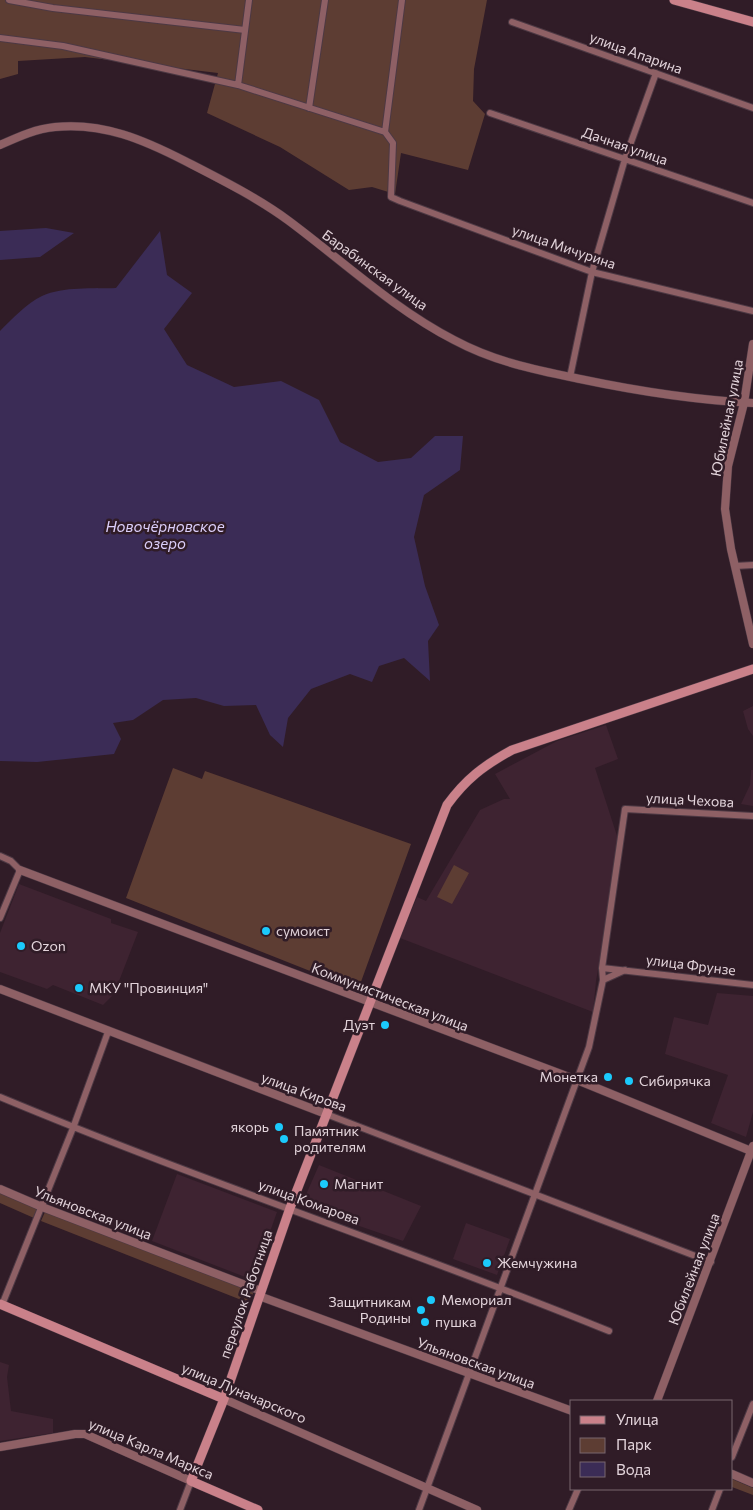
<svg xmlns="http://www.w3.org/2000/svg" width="753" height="1510" viewBox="0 0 753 1510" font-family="Commissioner,sans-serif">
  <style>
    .built { fill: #3e2331 }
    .green { fill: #5d3d33 }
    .water { fill: #3b2c56 }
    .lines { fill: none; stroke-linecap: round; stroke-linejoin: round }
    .minor-casing { stroke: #4d3944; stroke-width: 8 }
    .tertiary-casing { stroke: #4d3944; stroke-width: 9 }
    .secondary-casing { stroke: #4d3944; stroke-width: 10 }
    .minor { stroke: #8e6065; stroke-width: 6 }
    .tertiary { stroke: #8e6065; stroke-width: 8 }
    .secondary { stroke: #ca818a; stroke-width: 9 }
    .poi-dot { fill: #1bcafc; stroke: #301c27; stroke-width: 2 }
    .labels { text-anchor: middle; stroke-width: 5; stroke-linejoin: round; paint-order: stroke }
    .street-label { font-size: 14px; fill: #e3d4db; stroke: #301c27 }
    .poi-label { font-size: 14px; fill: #e3d4db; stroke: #301c27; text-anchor: start }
    .water-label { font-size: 15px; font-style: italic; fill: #dbcefa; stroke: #301c27 }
  </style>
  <rect width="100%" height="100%" fill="#301c27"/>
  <!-- built -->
  <path class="built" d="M 753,706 L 753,736 L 748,729 L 743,711 Z
    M 606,725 L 618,759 L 595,768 L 620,845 L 596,981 L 593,1012 L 400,938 L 417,897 L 426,901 L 480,810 L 504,799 L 510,799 L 495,774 L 557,741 Z
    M 751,770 L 753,770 L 753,806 L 741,804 L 750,785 Z
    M 19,884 L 111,919 L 111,923 L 138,932 L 114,994 L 103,1005 L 53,985 L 47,989 L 0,972 L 0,933 Z
    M 717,993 L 753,996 L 753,1112 L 746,1137 L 711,1123 L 728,1075 L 665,1054 L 674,1017 L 708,1025 Z
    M 319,1165 L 421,1206 L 403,1241 L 301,1206 Z
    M 177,1174 L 277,1212 L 253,1280 L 152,1241 Z
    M 466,1223 L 510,1239 L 497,1275 L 453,1259 Z
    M 0,1362 L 9,1365 L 7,1377 L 11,1411 L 53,1419 L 53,1433 L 0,1441 Z"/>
  <!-- green -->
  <path class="green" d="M 0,0 L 487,0 L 474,69 L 473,101 L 485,114 L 468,170 L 401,153 L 395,194 L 372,187 L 349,190 L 280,147 L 207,113 L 218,73 L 85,57 L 18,61 L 18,74 L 0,79 Z
    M 173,768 L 202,779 L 205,771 L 411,844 L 358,990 L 126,898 Z
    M 454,865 L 469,873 L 452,904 L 437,897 Z
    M 0,1191 L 38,1208 L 34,1218 L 0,1203 Z
    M 45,1212 L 254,1291 L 249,1303 L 41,1221 Z
    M 732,1479 L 753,1488 L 753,1495 L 732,1487 Z"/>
  <!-- water -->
  <path class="water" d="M 46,228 L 74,233 L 40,257 L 0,260 L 0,231 Z
    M 160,231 L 167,275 L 192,293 L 164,329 L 187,365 L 234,387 L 281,381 L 319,400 L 340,442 L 378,462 L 411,458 L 435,436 L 463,436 L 460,470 L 424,495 L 414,537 L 425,586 L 439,625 L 428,641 L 430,681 L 404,658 L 379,666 L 372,682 L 350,674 L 311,689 L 288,718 L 283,747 L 270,735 L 256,705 L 224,706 L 196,698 L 163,700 L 133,720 L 113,723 L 121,739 L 114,754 L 37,762 L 0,761 L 0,331 C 12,319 27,303 42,296 C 64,286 93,289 116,288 Z"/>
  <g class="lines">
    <defs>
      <path id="minor" d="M 9,0 L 53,8 L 245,30
        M 512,22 L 753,108
        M 0,38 L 63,46 L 238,85 L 385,132 L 393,143 L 391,197 L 400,201 L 592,272 L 753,311
        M 238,85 L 249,0
        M 309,108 L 325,0
        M 490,113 L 753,203
        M 385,132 L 402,0
        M 570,377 L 592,272 L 625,159 L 656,73
        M 735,566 L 753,565
        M 0,856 L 11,861 L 20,870 L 0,918
        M 602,968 L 753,985
        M 603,980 L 625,970
        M 0,1097 C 201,1181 408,1249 609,1331
        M 326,1114 L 711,1262
        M 2,1305 L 73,1128 L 108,1032
        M 732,1457 L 753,1404
        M 180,1510 L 191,1481
        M 419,1510 L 589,1047 L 603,980 L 602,968 L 625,809 L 753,816
        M 569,1510 L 578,1489
        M 712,1510 L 720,1489"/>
      <path id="tertiary" d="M 0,145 C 18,137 35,129 55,127 C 103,122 144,140 185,161 C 220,179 258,198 289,221 C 344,262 394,309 454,340 C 495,362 536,370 580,379 C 637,391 695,400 753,403
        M 753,344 L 744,403 L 728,466 L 725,509 L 731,549 L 753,644
        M 20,870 L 577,1080 L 751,1151
        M 0,989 L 326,1114
        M 0,1189 L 42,1207 L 261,1291
        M 259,1296 L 572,1411
        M 224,1399 L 477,1510
        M 657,1401 L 753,1146
        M 0,1447 L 75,1434 L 85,1434 L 191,1481
        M 732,1474 L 753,1483"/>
      <path id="secondary" d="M 674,0 L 753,22
        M 0,1304 L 224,1399
        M 258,1510 L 191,1481 L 224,1399 L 290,1208 L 447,805 C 466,779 483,766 512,750 L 753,669"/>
    </defs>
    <!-- minor casing -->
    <use href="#minor" class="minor-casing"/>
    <!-- tertiary casing -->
    <use href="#tertiary" class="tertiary-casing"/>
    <!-- secondary casing -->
    <use href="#secondary" class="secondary-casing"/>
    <!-- minor -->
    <use href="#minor" class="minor"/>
    <!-- tertiary -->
    <use href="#tertiary" class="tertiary"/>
    <!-- secondary -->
    <use href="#secondary" class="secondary"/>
  </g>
  <!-- markers -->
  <g class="poi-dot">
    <circle cx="266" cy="931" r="5"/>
    <circle cx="21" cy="946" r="5"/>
    <circle cx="79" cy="988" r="5"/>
    <circle cx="385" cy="1025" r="5"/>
    <circle cx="608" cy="1077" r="5"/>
    <circle cx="629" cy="1081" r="5"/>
    <circle cx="279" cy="1127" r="5"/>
    <circle cx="284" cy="1139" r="5"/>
    <circle cx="324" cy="1184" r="5"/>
    <circle cx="487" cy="1263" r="5"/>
    <circle cx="431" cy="1300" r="5"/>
    <circle cx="421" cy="1310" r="5"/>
    <circle cx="425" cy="1322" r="5"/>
  </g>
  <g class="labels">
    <!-- street labels -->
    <g class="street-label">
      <text transform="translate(636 53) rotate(20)" y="5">улица Апарина</text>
      <text transform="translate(625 146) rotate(19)" y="5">Дачная улица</text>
      <text transform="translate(564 247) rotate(19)" y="5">улица Мичурина</text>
      <text transform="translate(375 270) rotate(36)" y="5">Барабинская улица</text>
      <text transform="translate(727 418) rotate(-79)" y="5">Юбилейная улица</text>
      <text transform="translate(690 800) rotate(3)" y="5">улица Чехова</text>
      <text transform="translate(691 965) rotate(7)" y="5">улица Фрунзе</text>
      <text transform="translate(390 997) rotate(21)" y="5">Коммунистическая улица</text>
      <text transform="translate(304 1092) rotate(20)" y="5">улица Кирова</text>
      <text transform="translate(309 1202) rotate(20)" y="5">улица Комарова</text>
      <text transform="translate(93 1213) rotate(21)" y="5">Ульяновская улица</text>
      <text transform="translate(694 1269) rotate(-69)" y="5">Юбилейная улица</text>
      <text transform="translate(246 1294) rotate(-71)" y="5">переулок Работница</text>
      <text transform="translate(476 1363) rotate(20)" y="5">Ульяновская улица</text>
      <text transform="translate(244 1393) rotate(23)" y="5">улица Луначарского</text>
      <text transform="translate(151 1449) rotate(23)" y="5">улица Карла Маркса</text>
    </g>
    <!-- poi labels -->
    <g class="poi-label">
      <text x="276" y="936">сумоист</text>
      <text x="31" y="951">Ozon</text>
      <text x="89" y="993">МКУ "Провинция"</text>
      <text x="375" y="1030" text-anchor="end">Дуэт</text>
      <text x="598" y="1082" text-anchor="end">Монетка</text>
      <text x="639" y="1086">Сибирячка</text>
      <text x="269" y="1132" text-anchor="end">якорь</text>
      <text x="294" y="1136">Памятник<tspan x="294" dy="16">родителям</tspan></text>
      <text x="334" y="1189">Магнит</text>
      <text x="497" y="1268">Жемчужина</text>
      <text x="441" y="1305">Мемориал</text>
      <text x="411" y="1307" text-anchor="end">Защитникам<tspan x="411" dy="16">Родины</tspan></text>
      <text x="435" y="1327">пушка</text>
    </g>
    <!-- water labels -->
    <g class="water-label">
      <text x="165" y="532">Новочёрновское<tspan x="165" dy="17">озеро</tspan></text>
    </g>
  </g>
  <!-- legend -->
  <rect x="570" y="1400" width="162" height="90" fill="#301c27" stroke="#78666f"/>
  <rect x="580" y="1416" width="25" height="8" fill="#ca818a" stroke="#78666f"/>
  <text x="616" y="1425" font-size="15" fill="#e3d4db">Улица</text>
  <rect x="580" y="1438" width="25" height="15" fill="#5d3d33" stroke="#78666f"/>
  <text x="616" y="1450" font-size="15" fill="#e3d4db">Парк</text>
  <rect x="580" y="1462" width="25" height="15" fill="#3b2c56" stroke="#78666f"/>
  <text x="616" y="1475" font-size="15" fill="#e3d4db">Вода</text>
</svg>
